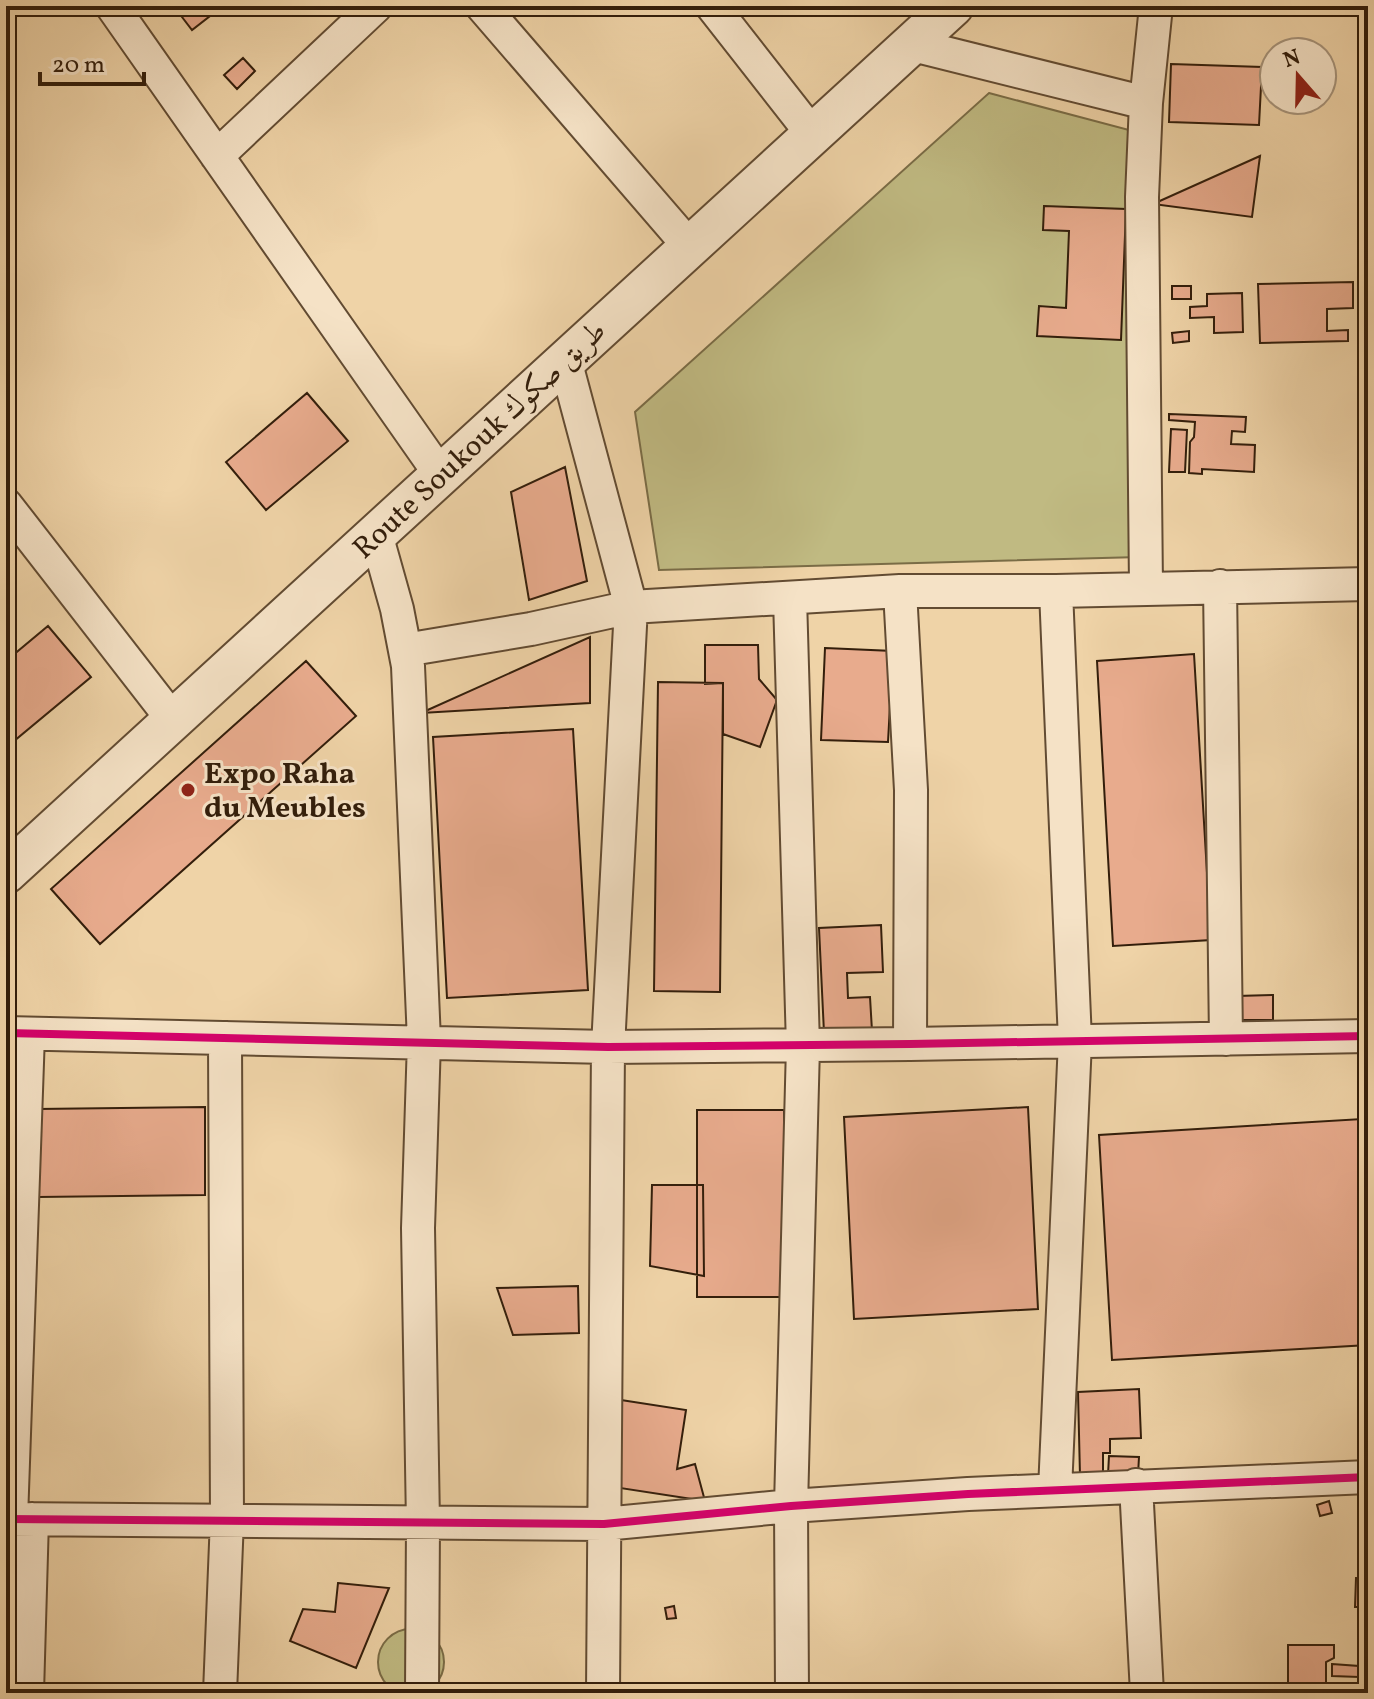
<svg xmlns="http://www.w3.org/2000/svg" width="1374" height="1699" viewBox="0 0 1374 1699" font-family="Vollkorn,Amiri,serif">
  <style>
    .green { fill: #c0ba82; stroke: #7a6c46; stroke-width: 2 }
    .building { fill: #e8ab8d; stroke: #331e0b; stroke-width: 2 }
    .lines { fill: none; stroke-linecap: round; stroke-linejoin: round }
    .minor-casing { stroke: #624b32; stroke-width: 36 }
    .tertiary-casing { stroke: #624b32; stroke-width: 44 }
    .minor { stroke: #f5e2c6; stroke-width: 32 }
    .tertiary { stroke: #f5e2c6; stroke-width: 40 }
    .cycleway-casing { stroke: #f5e2c6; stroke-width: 13 }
    .cycleway { stroke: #d6006c; stroke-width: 8 }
    .poi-dot { fill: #8f2418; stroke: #f5e2c6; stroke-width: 3 }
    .labels { text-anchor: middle; stroke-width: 6; stroke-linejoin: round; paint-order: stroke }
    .street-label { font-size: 30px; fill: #331e0b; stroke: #f5e2c6 }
    .poi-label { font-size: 30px; font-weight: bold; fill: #331e0b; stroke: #f5e2c6; text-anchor: start }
  </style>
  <rect width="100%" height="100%" fill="#efd3a7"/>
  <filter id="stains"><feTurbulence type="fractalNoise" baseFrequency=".0025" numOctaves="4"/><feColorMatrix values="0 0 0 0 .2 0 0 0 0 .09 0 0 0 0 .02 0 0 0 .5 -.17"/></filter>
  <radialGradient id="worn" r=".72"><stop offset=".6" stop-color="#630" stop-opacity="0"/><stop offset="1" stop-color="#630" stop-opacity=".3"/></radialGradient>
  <!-- green -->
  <path class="green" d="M 989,93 L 1129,130 L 1140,557 L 659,570 L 635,412 Z
    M378 1662a33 33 0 1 1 66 0a33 33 0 1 1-66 0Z"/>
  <!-- building -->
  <path class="building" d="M 197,6 L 202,6 L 210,16 L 192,30 L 182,17 Z
    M 243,58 L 255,71 L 237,89 L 224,75 Z
    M 1171,64 L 1262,67 L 1259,125 L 1169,122 Z
    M 1260,156 L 1252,217 L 1153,204 Z
    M 1044,206 L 1126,209 L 1121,340 L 1037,336 L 1039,306 L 1066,308 L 1069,231 L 1043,230 Z
    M 1353,282 L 1353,308 L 1327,309 L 1327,331 L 1348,330 L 1348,341 L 1260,343 L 1258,284 Z
    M 1172,286 L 1191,286 L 1191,299 L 1172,299 Z
    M 1242,293 L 1243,332 L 1214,333 L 1214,317 L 1190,318 L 1190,307 L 1207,306 L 1207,294 Z
    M 1189,331 L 1189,341 L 1173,343 L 1172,333 Z
    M 307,393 L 348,441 L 266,510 L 226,462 Z
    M 1169,414 L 1246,417 L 1245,432 L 1232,431 L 1231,444 L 1255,445 L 1254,472 L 1202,469 L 1202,474 L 1189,473 L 1190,442 L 1194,437 L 1195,422 L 1169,420 Z
    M 1171,429 L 1187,430 L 1185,472 L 1169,472 Z
    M 565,467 L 587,581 L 529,600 L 511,492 Z
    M 48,626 L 91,677 L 14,741 L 6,732 L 6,661 Z
    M 590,637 L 590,703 L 421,713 Z
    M 705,645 L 758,645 L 759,679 L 777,700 L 760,747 L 723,734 L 723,683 L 705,684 Z
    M 825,648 L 893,651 L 888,742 L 821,740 Z
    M 1194,654 L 1211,940 L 1113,946 L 1097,661 Z
    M 306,661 L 356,716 L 100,944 L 51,889 Z
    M 658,682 L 723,683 L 720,992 L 654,991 Z
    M 573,729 L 588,990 L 447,998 L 433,737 Z
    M 881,925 L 883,972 L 847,973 L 848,998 L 870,997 L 872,1031 L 824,1033 L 819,928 Z
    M 1273,995 L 1273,1020 L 1237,1020 L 1237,996 Z
    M 205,1107 L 205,1195 L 38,1197 L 37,1109 Z
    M 1028,1107 L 1038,1309 L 854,1319 L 844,1117 Z
    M 697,1110 L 784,1110 L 784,1297 L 697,1297 Z
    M 1362,1119 L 1368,1227 L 1368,1345 L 1112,1360 L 1099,1135 Z
    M 652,1185 L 703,1185 L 704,1276 L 650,1266 Z
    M 578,1286 L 579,1333 L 513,1335 L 497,1288 Z
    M 1139,1389 L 1141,1438 L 1110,1439 L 1110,1453 L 1103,1453 L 1103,1475 L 1080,1476 L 1078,1392 Z
    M 621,1400 L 686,1410 L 677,1469 L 695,1464 L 705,1501 L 620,1488 Z
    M 1109,1456 L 1139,1457 L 1138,1475 L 1108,1475 Z
    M 1329,1501 L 1332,1513 L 1320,1516 L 1317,1505 Z
    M 1356,1578 L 1368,1579 L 1367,1607 L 1355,1607 Z
    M 338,1583 L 389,1588 L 356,1668 L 290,1641 L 303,1609 L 335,1612 Z
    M 674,1606 L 676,1618 L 667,1619 L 665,1608 Z
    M 1288,1645 L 1334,1645 L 1334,1658 L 1326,1662 L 1326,1685 L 1347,1685 L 1347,1693 L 1288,1693 Z
    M 1332,1664 L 1359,1666 L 1359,1677 L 1332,1676 Z
    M 1101,1689 L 1102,1693 L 1083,1693 L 1083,1690 Z"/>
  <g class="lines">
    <defs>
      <path id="minor" d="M 112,6 L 440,474
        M 482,6 L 690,247
        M 712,6 L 813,135
        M 913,45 L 1146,103
        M 217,156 L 376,6
        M 565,360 L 631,607 L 608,1047 L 603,1693
        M 6,505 L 173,720
        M 376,534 L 397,609 L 408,666 L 424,1041 L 418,1228 L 423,1523 L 422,1693
        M 1220,586 L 1226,1039
        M 1146,587 L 1142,197 L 1146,103 L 1156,6
        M 900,591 L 911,790 L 910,1044
        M 790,598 L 803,1046 L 791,1506 L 792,1693
        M 405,650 L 531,629 L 631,607 L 900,591 L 1056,591 L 1368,584
        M 6,1033 L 608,1047 L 910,1044 L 1368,1036
        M 1136,1485 L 1147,1693
        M 1055,1490 L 1075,1041 L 1056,591
        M 6,1519 L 604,1524 L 791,1506 L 968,1494 L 1368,1477
        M 11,1519 L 28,1034
        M 27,1693 L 32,1519
        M 220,1693 L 227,1519 L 225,1038"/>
      <path id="tertiary" d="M 6,873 L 953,6"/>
    </defs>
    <!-- minor casing -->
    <use href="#minor" class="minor-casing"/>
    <!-- tertiary casing -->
    <use href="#tertiary" class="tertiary-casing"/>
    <!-- minor -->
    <use href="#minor" class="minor"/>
    <!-- tertiary -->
    <use href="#tertiary" class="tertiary"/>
    <defs>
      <path id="cycleway" d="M 6,1033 L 608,1047 L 910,1044 L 1368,1036
        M 6,1519 L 604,1524 L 791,1506 L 968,1494 L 1368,1477"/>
    </defs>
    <!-- cycleway casing -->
    <use href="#cycleway" class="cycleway-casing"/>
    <!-- cycleway -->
    <use href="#cycleway" class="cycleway"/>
  </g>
  <!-- markers -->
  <circle class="poi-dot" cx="188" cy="790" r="8"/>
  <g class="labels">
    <!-- street labels -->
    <g class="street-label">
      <text transform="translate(479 439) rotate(-43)" y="10">Route Soukouk طريق صكوك</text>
    </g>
    <!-- poi labels -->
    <g class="poi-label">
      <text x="204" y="783">Expo Raha<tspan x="204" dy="34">du Meubles</tspan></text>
    </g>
  </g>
  <!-- margin -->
  <rect width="1374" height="1699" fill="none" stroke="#efd3a7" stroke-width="32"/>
  <rect x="8" y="8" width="1358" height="1683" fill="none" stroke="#331e0b" stroke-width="4"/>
  <rect x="16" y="16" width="1342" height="1667" fill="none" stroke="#331e0b" stroke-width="2"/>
  <!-- north arrow -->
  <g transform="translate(1298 76) rotate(340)"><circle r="38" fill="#f5e2c6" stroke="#a7947b" stroke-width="2"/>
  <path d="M0-6L14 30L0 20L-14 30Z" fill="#8f2418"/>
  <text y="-12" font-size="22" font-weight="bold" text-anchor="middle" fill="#331e0b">N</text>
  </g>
  <!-- scale -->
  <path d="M40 72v12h104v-12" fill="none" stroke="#331e0b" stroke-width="4"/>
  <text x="52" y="72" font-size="24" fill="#331e0b" stroke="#f5e2c6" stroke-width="6" paint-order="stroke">20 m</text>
  <rect width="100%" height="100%" filter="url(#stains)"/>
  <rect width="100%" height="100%" fill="url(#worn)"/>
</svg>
